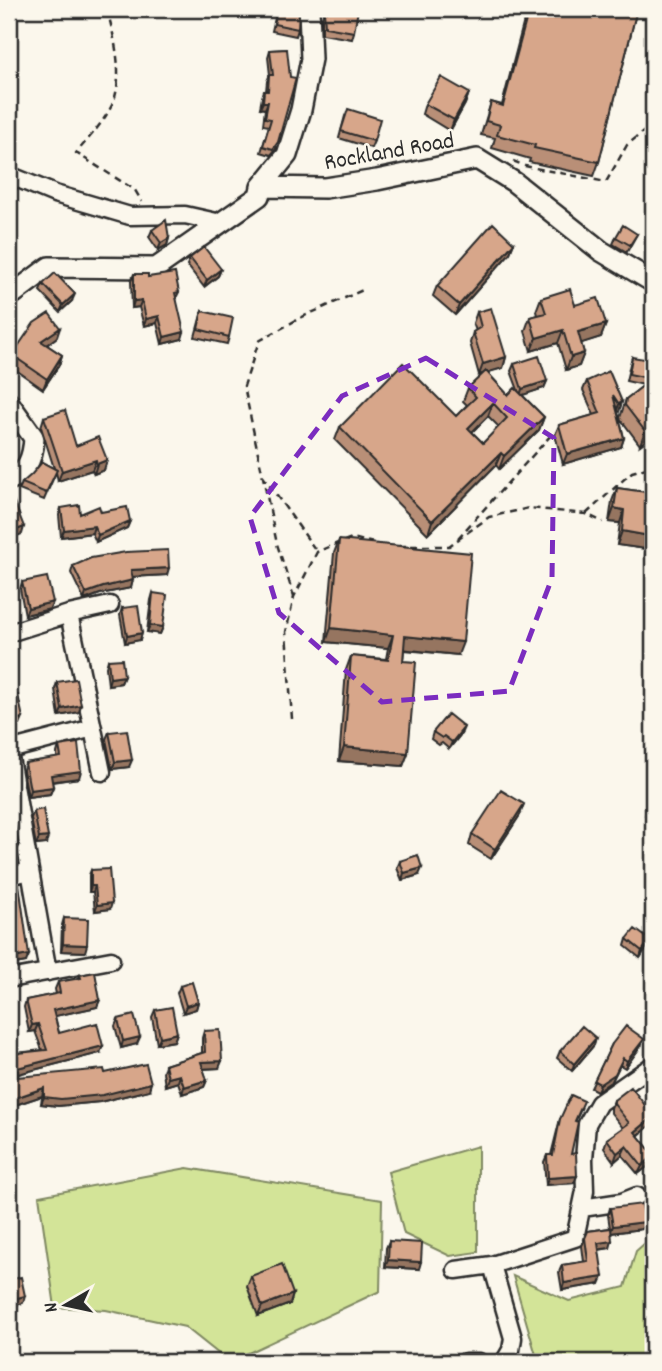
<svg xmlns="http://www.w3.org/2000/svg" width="662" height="1371" viewBox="0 0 662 1371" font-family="Dekko,sans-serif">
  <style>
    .green { fill: #d3e498; stroke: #7f8862; stroke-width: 2 }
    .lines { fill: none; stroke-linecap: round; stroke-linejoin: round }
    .minor-casing { stroke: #2b2b2b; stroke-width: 21 }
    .tertiary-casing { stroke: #2b2b2b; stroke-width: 24 }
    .path { stroke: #2b2b2b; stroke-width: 2.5; stroke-dasharray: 7 5; stroke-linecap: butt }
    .minor { stroke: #fbf7ec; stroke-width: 16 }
    .tertiary { stroke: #fbf7ec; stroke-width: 19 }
    .wall { fill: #b98f77; stroke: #2b2b2b; stroke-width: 2; fill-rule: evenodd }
    .shaded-wall { fill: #967461; stroke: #2b2b2b; stroke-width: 2 }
    .building { fill: #d7a68a; stroke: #2b2b2b; stroke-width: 2; fill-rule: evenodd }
    .marked { fill: none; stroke: #7b2cbf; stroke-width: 5; stroke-dasharray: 14 9; stroke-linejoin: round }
    .labels { text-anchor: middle; stroke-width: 5; stroke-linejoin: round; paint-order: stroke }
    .street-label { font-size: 24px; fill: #2b2b2b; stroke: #fbf7ec }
  </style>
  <rect width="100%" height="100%" fill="#fbf7ec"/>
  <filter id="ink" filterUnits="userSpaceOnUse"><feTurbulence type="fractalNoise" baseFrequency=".0143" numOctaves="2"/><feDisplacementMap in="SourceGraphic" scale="14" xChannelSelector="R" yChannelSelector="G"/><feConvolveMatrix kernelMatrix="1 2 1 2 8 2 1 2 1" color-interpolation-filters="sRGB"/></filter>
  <g filter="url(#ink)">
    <!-- green -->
    <path class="green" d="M 478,1146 L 478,1252 L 450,1256 L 404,1234 L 388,1172 Z
      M 187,1168 L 382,1200 L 380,1291 L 229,1362 L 185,1327 L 106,1310 L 55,1307 L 39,1196 Z
      M 653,1236 L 653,1362 L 538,1362 L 513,1276 L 569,1301 L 625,1287 L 636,1251 Z"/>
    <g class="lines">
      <defs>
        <path id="minor" d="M 9,175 L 55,194 L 130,216 L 185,215 L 221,223
          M 69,614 L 102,772
          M 9,633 L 69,614 L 110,605
          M 9,750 L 93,728
          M 9,752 L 48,972
          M 9,876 L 30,871
          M 9,979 L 111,960
          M 582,1208 L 622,1202 L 637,1196
          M 492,1265 L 575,1238 L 585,1191 L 584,1159 L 587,1124 L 599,1103 L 653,1065
          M 456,1270 L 492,1265 L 513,1338 L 511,1350 L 504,1362
          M 465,1362 L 479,1362"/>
        <path id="tertiary" d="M 261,187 L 325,188 L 377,180 L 477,159 L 514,182 L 601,251 L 653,282
          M 9,297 L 49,267 L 156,268 L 259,196 L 261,187 L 287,155 L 301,110 L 311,59 L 309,9
          M 9,403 L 34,438 C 33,456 28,473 9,480"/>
      </defs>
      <!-- minor casing -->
      <use href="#minor" class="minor-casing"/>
      <!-- tertiary casing -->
      <use href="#tertiary" class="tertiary-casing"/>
      <!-- path -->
      <path class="path" d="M 107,9 C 114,37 125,77 112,105 C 103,123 89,138 76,153 L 135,190 L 142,202
        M 513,161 L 525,166 L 606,182 L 627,145 L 653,124
        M 262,475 L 317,552
        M 586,514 L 632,472 L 653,466
        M 458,538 L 552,434 L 559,431
        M 344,541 L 352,538 L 378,544
        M 399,546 L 449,546 L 489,517 L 529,508 L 586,514 L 603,522
        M 294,597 L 277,544 L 244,386 L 259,341 L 300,318 L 365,289
        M 292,719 L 286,632 L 294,597 L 317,552 L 338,543"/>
      <!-- minor -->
      <use href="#minor" class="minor"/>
      <!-- tertiary -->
      <use href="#tertiary" class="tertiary"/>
    </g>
    <!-- wall -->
    <path class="wall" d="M 277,9 L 299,9 L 298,29 L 296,36 L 272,31 Z
      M 326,9 L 353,9 L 354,32 L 352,39 L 322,34 L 322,17 L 324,10 L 325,10 Z
      M 527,9 L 637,9 L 599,162 L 594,176 L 529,162 L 530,159 L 492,148 L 495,138 L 481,135 L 491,102 L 502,105 Z
      M 287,49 L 276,149 L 271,155 L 261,152 L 269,126 L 263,125 L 265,109 L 260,108 L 262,97 L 264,91 L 266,91 L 267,81 L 270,75 L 268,57 L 270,50 Z
      M 469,93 L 465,104 L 450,131 L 422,114 L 425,104 Z
      M 345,116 L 374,141 L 371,148 L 339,138 Z
      M 152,230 L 169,238 L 167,245 L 158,250 L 149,237 Z
      M 637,234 L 627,252 L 613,244 L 616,237 Z
      M 514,243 L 510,253 L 455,315 L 433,296 L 437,286 Z
      M 190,258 L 221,269 L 218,276 L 204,287 L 187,265 Z
      M 134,274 L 148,277 L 179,292 L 176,298 L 182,339 L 162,344 L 157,323 L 144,326 L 139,307 L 132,308 L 131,281 Z
      M 43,284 L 72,301 L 60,312 L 40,291 Z
      M 541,298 L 575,305 L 606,324 L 601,337 L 581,343 L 584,353 L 579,366 L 566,370 L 558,343 L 531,351 L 525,331 L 530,317 L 537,315 L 536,311 Z
      M 202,311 L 229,337 L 227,344 L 195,337 Z
      M 477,312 L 506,357 L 503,368 L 487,372 L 508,395 L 518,390 L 511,371 L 514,364 L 547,381 L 544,388 L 522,395 L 544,417 L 539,430 L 499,469 L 496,465 L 428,534 L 335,440 L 340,427 L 456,416 L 467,405 L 463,401 L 468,388 L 484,373 L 479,375 L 470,343 L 473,332 L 476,331 L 473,323 ZM 488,416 L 499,427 L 483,443 L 472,432 Z
      M 57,337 L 47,345 L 62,355 L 59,365 L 43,389 L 9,365 L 12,355 Z
      M 632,357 L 648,378 L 646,383 L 653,435 L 640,445 L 620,418 L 626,399 L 644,385 L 626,381 L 630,364 Z
      M 587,381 L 622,402 L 618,412 L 624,438 L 621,447 L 563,464 L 555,435 L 559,425 L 594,415 L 583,390 Z
      M 44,417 L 76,446 L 107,460 L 104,470 L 94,474 L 92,470 L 58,481 L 56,472 L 44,500 L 19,490 L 22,483 L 54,468 L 41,427 Z
      M 617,488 L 653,493 L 653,557 L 645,556 L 646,549 L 617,545 L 620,523 L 609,522 L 612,501 Z
      M 61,508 L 80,514 L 101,512 L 130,521 L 127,528 L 96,542 L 92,533 L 61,537 L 59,515 Z
      M 339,540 L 458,655 L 404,650 L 403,661 L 408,753 L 403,766 L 339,761 L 346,670 L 351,656 L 386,659 L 388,648 L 326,642 L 334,553 Z
      M 73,566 L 167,575 L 133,577 L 131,588 L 100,594 L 84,600 L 71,573 Z
      M 22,582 L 50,609 L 25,615 L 20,589 Z
      M 153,593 L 163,627 L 160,634 L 147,632 L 151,600 Z
      M 122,608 L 142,633 L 140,640 L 125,643 L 120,615 Z
      M 108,660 L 124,676 L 121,683 L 108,685 L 106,667 Z
      M 57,682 L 79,712 L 59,716 L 55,689 Z
      M 109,732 L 129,767 L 112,769 L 106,739 Z
      M 433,732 L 461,734 L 449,749 L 442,743 L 439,745 L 431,739 Z
      M 59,746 L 79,778 L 52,782 L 53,787 L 50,794 L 28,797 L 23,770 L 25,763 L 57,758 L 57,753 Z
      M 653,800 L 653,821 L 645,815 Z
      M 34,811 L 46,844 L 36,845 L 31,818 Z
      M 520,815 L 491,859 L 469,845 L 472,834 Z
      M 400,861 L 419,875 L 402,880 L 397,868 Z
      M 91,870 L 110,909 L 95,911 L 93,892 L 89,892 L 89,875 Z
      M 9,885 L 26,962 L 9,965 Z
      M 64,918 L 85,952 L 61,951 L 62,925 Z
      M 627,939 L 647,947 L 640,958 L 625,946 Z
      M 80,975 L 97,1007 L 55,1016 L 59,1033 L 100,1053 L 18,1074 L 18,1077 L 105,1073 L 149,1090 L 100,1102 L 58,1106 L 41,1104 L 42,1096 L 9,1107 L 9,1054 L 42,1050 L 35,1031 L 29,1032 L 24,1007 L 26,1000 L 56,994 L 55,989 L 58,982 L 79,978 Z
      M 180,986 L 198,1002 L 196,1009 L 183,1013 L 177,993 Z
      M 155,1010 L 177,1033 L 174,1041 L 157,1044 L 152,1017 Z
      M 118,1019 L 137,1044 L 121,1048 L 115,1026 Z
      M 204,1031 L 219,1068 L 203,1069 L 207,1080 L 204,1087 L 182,1094 L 178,1082 L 165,1086 L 163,1072 L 165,1065 L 202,1053 L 202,1038 Z
      M 596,1038 L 594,1045 L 572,1071 L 557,1058 L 560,1051 Z
      M 612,1044 L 641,1046 L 625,1068 L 620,1065 L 612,1081 L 597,1091 L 591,1088 Z
      M 614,1100 L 648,1109 L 653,1107 L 653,1123 L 638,1136 L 653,1154 L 653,1157 L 651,1164 L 638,1174 L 622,1155 L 614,1162 L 604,1148 L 607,1139 L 623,1128 L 611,1113 L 611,1108 Z
      M 581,1109 L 575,1122 L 571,1154 L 574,1183 L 546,1185 L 544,1162 L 547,1155 L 551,1155 L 560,1119 Z
      M 653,1186 L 653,1203 L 647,1196 L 650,1189 Z
      M 610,1208 L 645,1222 L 642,1229 L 611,1233 L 610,1248 L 599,1250 L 600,1284 L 562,1290 L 559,1272 L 562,1265 L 584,1262 L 582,1246 L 588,1231 L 610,1228 L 608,1215 Z
      M 389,1241 L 419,1269 L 385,1267 L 386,1248 Z
      M 251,1276 L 293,1294 L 290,1304 L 258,1316 L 247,1286 Z"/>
    <!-- shaded-wall -->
    <path class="shaded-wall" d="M 469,93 L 465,104 L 450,131 L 454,120 Z
      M 263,102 L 268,102 L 265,109 L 260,108 Z
      M 169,238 L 167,245 L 158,250 L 161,243 Z
      M 514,243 L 510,253 L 455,315 L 459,305 Z
      M 221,269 L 218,276 L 204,287 L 207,280 Z
      M 75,294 L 72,301 L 60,312 L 63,305 Z
      M 142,300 L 139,307 L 132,308 L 134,301 Z
      M 159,316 L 157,323 L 144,326 L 146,319 Z
      M 606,324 L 601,337 L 573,346 L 578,332 Z
      M 60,328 L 57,337 L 38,351 L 41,341 Z
      M 563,330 L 558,343 L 531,351 L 536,338 Z
      M 184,332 L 182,339 L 162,344 L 164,337 Z
      M 584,353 L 579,366 L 566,370 L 571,357 Z
      M 62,355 L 59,365 L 43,389 L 47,379 Z
      M 506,357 L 503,368 L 479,375 L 483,364 Z
      M 547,381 L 544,388 L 520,396 L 522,389 Z
      M 622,402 L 619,412 L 616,413 L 619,404 Z
      M 493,403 L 488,416 L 463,441 L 468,428 Z
      M 544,417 L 539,430 L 499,469 L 504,456 Z
      M 653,425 L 653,435 L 640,445 L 645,431 Z
      M 624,438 L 621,447 L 563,464 L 567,454 Z
      M 501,453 L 496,465 L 428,534 L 432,521 Z
      M 96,460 L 92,470 L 58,481 L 62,471 Z
      M 107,460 L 104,470 L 94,474 L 97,464 Z
      M 614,508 L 624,510 L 620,523 L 609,522 Z
      M 130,521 L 127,528 L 96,542 L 98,535 Z
      M 94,526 L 92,533 L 61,537 L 64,530 Z
      M 24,527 L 22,534 L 9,539 L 9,533 Z
      M 622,531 L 650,536 L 646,549 L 617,545 Z
      M 649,542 L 653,543 L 653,557 L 645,556 Z
      M 169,568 L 167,575 L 129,577 L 131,570 Z
      M 133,580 L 131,588 L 100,594 L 84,600 L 86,593 L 103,587 Z
      M 53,602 L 50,609 L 25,615 L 28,608 Z
      M 150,625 L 163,627 L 160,634 L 147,632 Z
      M 331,628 L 393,635 L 388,648 L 326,642 Z
      M 142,633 L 140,640 L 125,643 L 127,636 Z
      M 405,636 L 463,642 L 458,655 L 400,649 Z
      M 124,676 L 121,683 L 108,685 L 110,678 Z
      M 81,705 L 79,712 L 59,716 L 62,709 Z
      M 23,718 L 20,725 L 9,727 L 9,720 Z
      M 464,727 L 461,734 L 449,749 L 452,742 Z
      M 344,747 L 408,753 L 403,766 L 339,761 Z
      M 132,760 L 129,767 L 112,769 L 115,762 Z
      M 81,771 L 79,778 L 48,782 L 51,775 Z
      M 53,787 L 50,794 L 28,797 L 30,790 Z
      M 524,804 L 520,815 L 491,859 L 495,849 Z
      M 48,837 L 46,844 L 36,845 L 39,838 Z
      M 19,846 L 16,853 L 9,855 L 9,848 Z
      M 422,868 L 419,875 L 402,880 L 404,873 Z
      M 91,886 L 95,886 L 93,892 L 89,892 Z
      M 112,903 L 110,909 L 95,911 L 97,905 Z
      M 650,940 L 647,947 L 640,958 L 642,951 Z
      M 63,944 L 87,945 L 85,952 L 61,951 Z
      M 29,955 L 26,962 L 9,965 L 12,958 Z
      M 100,1000 L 97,1007 L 51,1017 L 53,1010 Z
      M 198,1002 L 196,1009 L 183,1013 L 186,1006 Z
      M 38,1024 L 35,1031 L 29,1032 L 32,1025 Z
      M 177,1033 L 174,1041 L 157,1044 L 160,1037 Z
      M 140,1037 L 137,1044 L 121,1048 L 123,1041 Z
      M 596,1038 L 594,1045 L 572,1071 L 574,1064 Z
      M 644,1039 L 641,1046 L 625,1068 L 627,1061 Z
      M 103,1046 L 100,1053 L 14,1075 L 17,1068 Z
      M 623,1058 L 612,1081 L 597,1091 L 600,1084 Z
      M 222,1061 L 219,1068 L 198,1069 L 201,1062 Z
      M 180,1075 L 178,1082 L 165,1086 L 168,1078 Z
      M 207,1080 L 204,1087 L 182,1094 L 184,1087 Z
      M 151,1083 L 149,1090 L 100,1102 L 58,1106 L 41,1104 L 44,1097 Z
      M 44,1088 L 42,1096 L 9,1107 L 9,1100 Z
      M 653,1117 L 653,1123 L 632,1140 L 635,1132 Z
      M 626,1146 L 622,1155 L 614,1162 L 617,1153 Z
      M 653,1156 L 651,1164 L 638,1174 L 642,1166 Z
      M 577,1176 L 574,1183 L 546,1185 L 548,1178 Z
      M 645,1222 L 642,1229 L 610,1233 L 613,1226 Z
      M 612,1241 L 610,1248 L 595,1250 L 598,1243 Z
      M 388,1260 L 421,1262 L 419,1269 L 385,1267 Z
      M 603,1277 L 600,1284 L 562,1290 L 564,1283 Z
      M 293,1294 L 290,1304 L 258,1316 L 262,1306 Z
      M 25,1296 L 23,1303 L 9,1307 L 9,1300 Z"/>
    <!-- building -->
    <path class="building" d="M 278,9 L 299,9 L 298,29 L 274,24 Z
      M 327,9 L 358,10 L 354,32 L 325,27 L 324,10 L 327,11 Z
      M 529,9 L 637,9 L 599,162 L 534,148 L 535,145 L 497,135 L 500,125 L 486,121 L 491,102 L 503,106 Z
      M 287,49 L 290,77 L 296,78 L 278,142 L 273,149 L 263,146 L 271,119 L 265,118 L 268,102 L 263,102 L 264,91 L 268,91 L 269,75 L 273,75 L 270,50 Z
      M 441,77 L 469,93 L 454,120 L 425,104 Z
      M 348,109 L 380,119 L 374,141 L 341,131 Z
      M 166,220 L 169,238 L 161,243 L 152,230 Z
      M 493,223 L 514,243 L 459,305 L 437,286 Z
      M 623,225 L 637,234 L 630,245 L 616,237 Z
      M 204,247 L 221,269 L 207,280 L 190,258 Z
      M 55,273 L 75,294 L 63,305 L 43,284 Z
      M 175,273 L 179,292 L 175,293 L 184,332 L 164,337 L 159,316 L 146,319 L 142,300 L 134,301 L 134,274 L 148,274 L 148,277 Z
      M 570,289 L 575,305 L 598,298 L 606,324 L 578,332 L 584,353 L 571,357 L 563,330 L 536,338 L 530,317 L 546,313 L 541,298 Z
      M 491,308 L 506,357 L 483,364 L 473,332 L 481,327 L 477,312 Z
      M 202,311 L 233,318 L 229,337 L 198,329 Z
      M 49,313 L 60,328 L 41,341 L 62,355 L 47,379 L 12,355 L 34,323 Z
      M 539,356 L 547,381 L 522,389 L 514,364 Z
      M 632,357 L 651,360 L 648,378 L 629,374 Z
      M 403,363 L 456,416 L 476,397 L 468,388 L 486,371 L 508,395 L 515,388 L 544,417 L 504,456 L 501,453 L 432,521 L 340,427 ZM 493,403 L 507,418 L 483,443 L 468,428 Z
      M 609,371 L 622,402 L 619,404 L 613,395 L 624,438 L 567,454 L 559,425 L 600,413 L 587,381 Z
      M 653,378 L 653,425 L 645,431 L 625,405 L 626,399 Z
      M 65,410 L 76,446 L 98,437 L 107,460 L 97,464 L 96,460 L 62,471 L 44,417 Z
      M 42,462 L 57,470 L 46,493 L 22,483 L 32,474 Z
      M 617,488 L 653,493 L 653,543 L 649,542 L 650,536 L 622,531 L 624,510 L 614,508 Z
      M 13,499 L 24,527 L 9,533 L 9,501 Z
      M 79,505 L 80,514 L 99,506 L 101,512 L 127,507 L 130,521 L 98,535 L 94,526 L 64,530 L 61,508 Z
      M 339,540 L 471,553 L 463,642 L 405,636 L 403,661 L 416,662 L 408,753 L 344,747 L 351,656 L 388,660 L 393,635 L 331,628 Z
      M 168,550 L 169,568 L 131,570 L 133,580 L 103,587 L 86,593 L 73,566 L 91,558 L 126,552 Z
      M 47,577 L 53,602 L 28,608 L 22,582 Z
      M 153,593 L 167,595 L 163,627 L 150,625 Z
      M 138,606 L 142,633 L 127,636 L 122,608 Z
      M 122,659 L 124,676 L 110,678 L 108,660 Z
      M 76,679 L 81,705 L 62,709 L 57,682 Z
      M 18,695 L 23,718 L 9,720 L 9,697 Z
      M 448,714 L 464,727 L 452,742 L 444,736 L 442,738 L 433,732 Z
      M 127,730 L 132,760 L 115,762 L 109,732 Z
      M 78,743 L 81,771 L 51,775 L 53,787 L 30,790 L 25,763 L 61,757 L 59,746 Z
      M 501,790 L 524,804 L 495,849 L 472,834 Z
      M 653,800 L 653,816 L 646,812 Z
      M 43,809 L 48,837 L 39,838 L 34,811 Z
      M 15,826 L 19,846 L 9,848 L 9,827 Z
      M 418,855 L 422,868 L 404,873 L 400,861 Z
      M 109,869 L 112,903 L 97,905 L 95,886 L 91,886 L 91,870 Z
      M 19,884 L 29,955 L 12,958 L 9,939 L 9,885 Z
      M 64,918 L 88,919 L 87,945 L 63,944 Z
      M 635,929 L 650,940 L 642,951 L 627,939 Z
      M 95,972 L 100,1000 L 53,1010 L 59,1033 L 97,1023 L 103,1046 L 17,1068 L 18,1077 L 104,1069 L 105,1073 L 146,1064 L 151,1083 L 103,1095 L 61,1099 L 44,1097 L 44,1088 L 9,1100 L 9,1054 L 47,1050 L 38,1024 L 32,1025 L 26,1000 L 60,993 L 58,982 L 81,978 L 80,975 Z
      M 192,982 L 198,1002 L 186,1006 L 180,986 Z
      M 172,1007 L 177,1033 L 160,1037 L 155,1010 Z
      M 134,1015 L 140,1037 L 123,1041 L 118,1019 Z
      M 582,1026 L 596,1038 L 574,1064 L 560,1051 Z
      M 626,1026 L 644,1039 L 627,1061 L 623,1058 L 615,1074 L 600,1084 L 594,1081 L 612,1044 Z
      M 220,1030 L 222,1061 L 201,1062 L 207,1080 L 184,1087 L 180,1075 L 168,1078 L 165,1065 L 205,1052 L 204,1031 Z
      M 631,1087 L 648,1109 L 653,1106 L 653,1117 L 635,1132 L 653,1154 L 653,1156 L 642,1166 L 626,1146 L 617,1153 L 607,1139 L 629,1123 L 614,1104 L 614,1100 Z
      M 571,1095 L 584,1101 L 575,1121 L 578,1122 L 571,1154 L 576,1153 L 577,1176 L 548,1178 L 547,1155 L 553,1155 L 560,1119 Z
      M 642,1204 L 645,1222 L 613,1226 L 610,1208 Z
      M 611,1228 L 612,1241 L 598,1243 L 603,1277 L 564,1283 L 562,1265 L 588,1261 L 585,1238 L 588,1231 Z
      M 389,1241 L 422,1243 L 421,1262 L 388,1260 Z
      M 282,1264 L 293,1294 L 262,1306 L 251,1276 Z
      M 21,1277 L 25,1296 L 9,1300 L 9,1280 Z"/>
  </g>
  <!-- marked area -->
  <path class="marked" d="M 426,358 L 554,438 L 552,578 L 509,691 L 382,702 L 279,613 L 250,517 L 342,396 Z"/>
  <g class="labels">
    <!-- street labels -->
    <g class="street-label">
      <text transform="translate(389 150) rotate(-10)" y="8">Rockland Road</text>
    </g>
  </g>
  <!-- margin -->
  <rect width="662" height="1371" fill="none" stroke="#fbf7ec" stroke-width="35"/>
  <rect x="18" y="18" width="627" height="1336" fill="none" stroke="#2b2b2b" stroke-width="2.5" filter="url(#ink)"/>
  <!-- north arrow -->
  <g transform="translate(66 1305) rotate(261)" stroke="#fbf7ec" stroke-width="5" paint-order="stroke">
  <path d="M0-5L12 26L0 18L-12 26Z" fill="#2b2b2b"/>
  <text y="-10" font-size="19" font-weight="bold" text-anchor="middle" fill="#2b2b2b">N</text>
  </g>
</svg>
